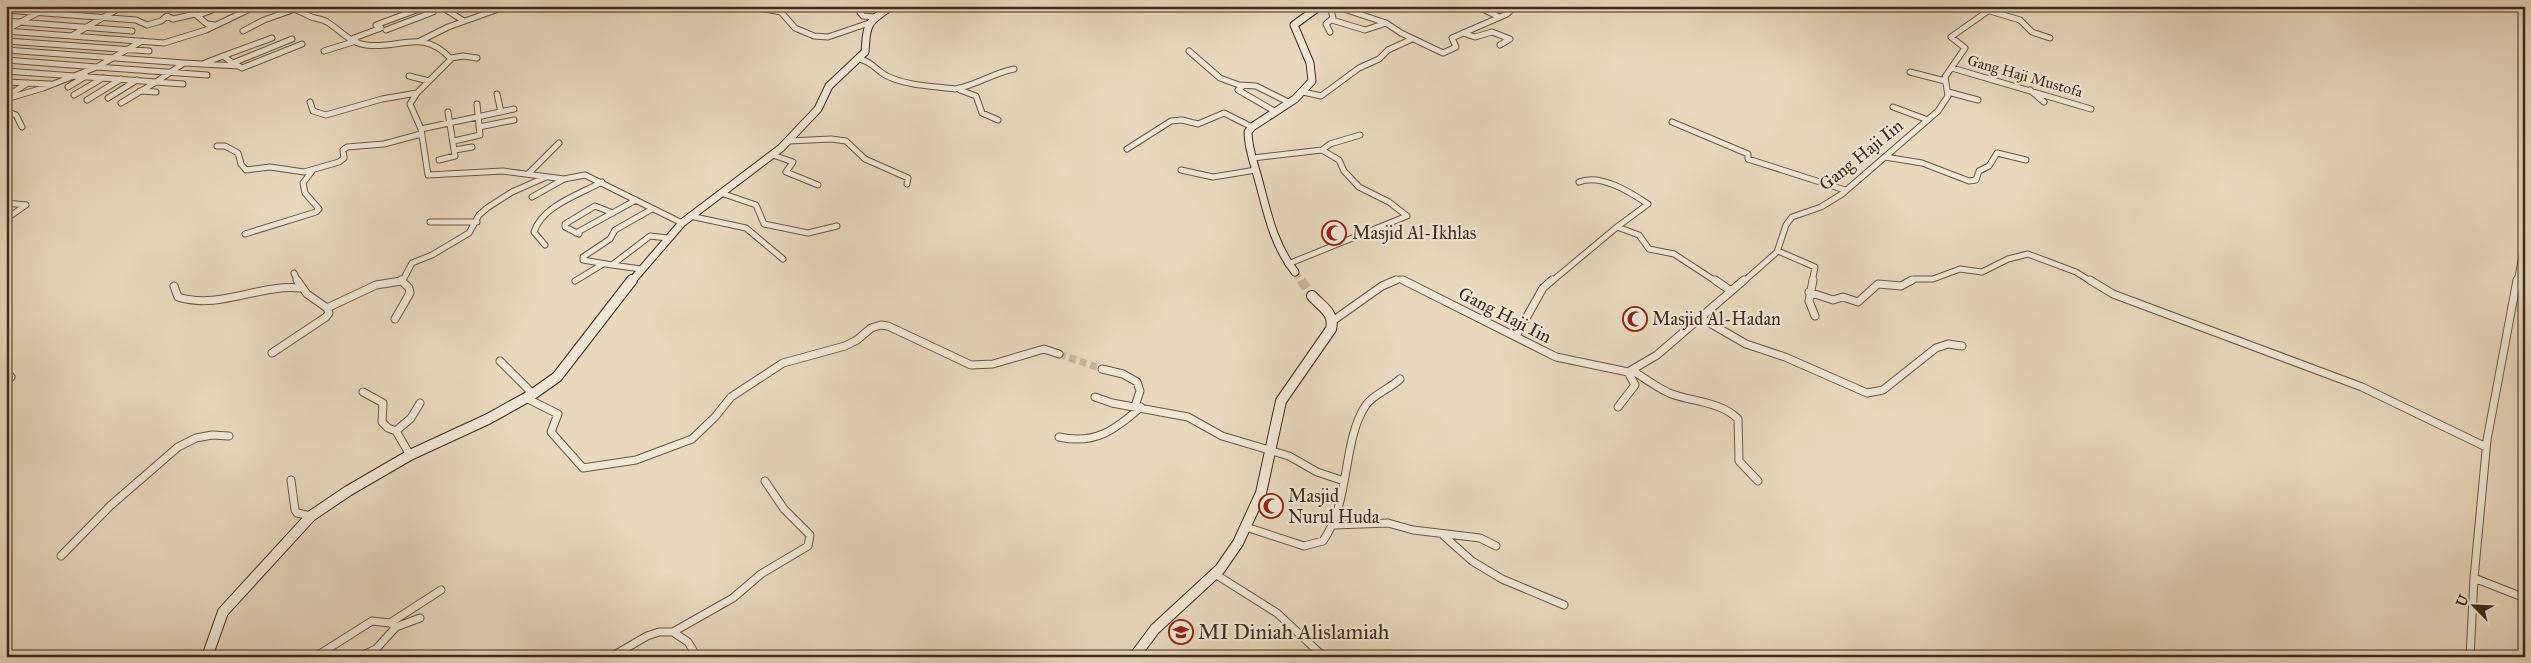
<svg xmlns="http://www.w3.org/2000/svg" width="2531" height="663" viewBox="0 0 2531 663" font-family="'IM FELL Great Primer',serif">
  <style>
    .lines { fill: none; stroke-linecap: round; stroke-linejoin: round }
    .street-tunnel { stroke: #c6b59d; stroke-width: 7; stroke-dasharray: 7 4; stroke-linecap: butt }
    .secondary-tunnel-far1 { stroke: #c6b59d; stroke-width: 7; stroke-dasharray: 7 4; stroke-linecap: butt }
    .secondary-tunnel { stroke: #c6b59d; stroke-width: 10; stroke-dasharray: 10 5; stroke-linecap: butt }
    .street-far1-casing { stroke: #695644; stroke-width: 7 }
    .street-casing { stroke: #695644; stroke-width: 9 }
    .secondary-far1-casing { stroke: #3f2b1c; stroke-width: 9 }
    .secondary-casing { stroke: #3f2b1c; stroke-width: 12 }
    .street-far1 { stroke: #f0e6d4; stroke-width: 5 }
    .street { stroke: #f0e6d4; stroke-width: 7 }
    .secondary-far1 { stroke: #f0e6d4; stroke-width: 7 }
    .secondary { stroke: #f0e6d4; stroke-width: 10 }
    .labels { text-anchor: middle; stroke-width: 4.5; stroke-linejoin: round; paint-order: stroke }
    .far-street-label { font-size: 15px; fill: #3f2b1c; stroke: #f0e6d4 }
    .street-label { font-size: 18px; fill: #3f2b1c; stroke: #f0e6d4 }
    .poi-label { font-size: 18px; fill: #3f2b1c; stroke: #f0e6d4; text-anchor: start }
    .near-poi-label { font-size: 21px; fill: #3f2b1c; stroke: #f0e6d4; text-anchor: start }
  </style>
  <rect width="100%" height="100%" fill="#e8d8bd"/>
  <filter id="stains"><feTurbulence type="fractalNoise" baseFrequency=".004" numOctaves="4"/><feColorMatrix values="0 0 0 0 .2 0 0 0 0 .09 0 0 0 0 .02 0 0 0 .5 -.17"/></filter>
  <radialGradient id="worn" r=".72"><stop offset=".6" stop-color="#630" stop-opacity="0"/><stop offset="1" stop-color="#630" stop-opacity=".3"/></radialGradient>
  <g class="lines">
    <!-- street-tunnel -->
    <path class="street-tunnel" d="M 1059,354 L 1102,369"/>
    <!-- secondary-tunnel-far1 -->
    <path class="secondary-tunnel-far1" d="M 1295,272 L 1302,282"/>
    <!-- secondary-tunnel -->
    <path class="secondary-tunnel" d="M 1301,280 L 1312,296"/>
    <defs>
      <path id="street-far1" d="M 96,6 L 118,8
        M 284,6 C 293,8 300,11 309,16 C 314,19 321,18 327,22 C 339,29 350,43 366,45 C 400,50 422,27 451,59 L 417,93 L 410,104 L 421,129 L 428,175 L 503,171 L 564,179 L 585,175 L 682,223
        M 440,6 L 464,21
        M 855,6 L 863,16 L 875,17
        M 1330,6 L 1333,18 L 1326,24 L 1330,32
        M 1335,6 L 1386,23 L 1401,33 L 1443,53 L 1456,47 L 1452,38 L 1507,14 L 1515,6
        M 754,7 L 781,12 L 795,28 L 814,36 L 828,37 L 869,23
        M 1481,8 L 1499,17
        M 6,10 L 136,20 L 147,25 L 161,21 L 167,16 L 173,19 L 195,14 L 207,24 L 215,25
        M 1990,11 L 2020,20 L 2032,32 L 2050,38
        M 199,15 L 223,6
        M 1332,20 L 1365,30 L 1386,23
        M 6,21 L 132,31
        M 6,30 L 50,6
        M 386,30 L 433,12
        M 6,31 L 164,43 L 206,30 L 256,6
        M 243,31 L 264,20 L 295,9
        M 1463,33 L 1475,37 L 1492,32 L 1510,39 L 1500,45
        M 73,35 L 123,6
        M 354,38 L 381,28 L 376,25 L 427,6
        M 292,39 L 233,63 L 242,68 L 302,44
        M 6,41 L 149,51
        M 420,41 L 448,27 L 507,6
        M 6,50 L 184,63
        M 324,51 L 356,41
        M 1189,51 L 1220,78 L 1239,85 L 1256,86 L 1290,103
        M 223,56 L 272,38
        M 451,58 L 463,56 L 477,58
        M 859,59 C 871,61 875,69 885,75 C 906,86 932,86 955,89 C 975,86 993,73 1014,69
        M 6,60 L 97,67 L 142,41
        M 205,63 L 223,56 L 233,63
        M 1952,68 L 2091,109
        M 6,71 L 156,82 L 184,63 L 239,66
        M 1910,72 L 1945,81
        M 409,76 L 429,81
        M 6,82 L 50,84
        M 1243,86 L 1238,90 L 1276,112
        M 68,87 L 86,76
        M 960,90 L 976,96 L 982,113 L 998,120
        M 2030,90 L 2044,102
        M 140,91 L 156,92
        M 6,92 L 15,91 L 28,83
        M 1303,92 L 1321,96 L 1359,68 L 1379,59 L 1388,50 L 1412,39
        M 1948,92 L 1978,100
        M 497,94 L 501,112
        M 74,95 L 103,78
        M 108,98 L 137,80
        M 6,99 L 43,88 L 97,67 L 207,75
        M 87,100 L 121,79
        M 310,102 L 313,111 L 326,115 L 382,99 L 417,93
        M 121,103 L 156,82 L 183,84
        M 1893,107 L 1928,120
        M 6,111 L 16,115 L 22,127
        M 1672,122 L 1748,154 L 1748,159 L 1845,190
        M 479,127 L 514,120
        M 421,129 L 514,109
        M 454,141 L 480,135 L 477,104
        M 789,141 L 831,139 L 846,141 L 865,159 L 908,178 L 907,184
        M 217,146 L 225,146 L 238,153 L 241,164 L 246,170 L 270,167 L 304,172 L 339,162 L 344,158 L 343,150 L 347,147 L 384,144 L 421,134
        M 1127,149 L 1171,121 L 1182,120 L 1198,124 L 1224,113 L 1252,127
        M 455,150 L 472,147
        M 773,155 L 793,162 L 786,172 L 818,185
        M 1885,157 L 1922,163 L 1969,181 L 1976,180 L 1979,171 L 1989,166 L 1997,153 L 2026,160
        M 1253,158 L 1322,150 L 1330,144 L 1360,135
        M 439,160 L 455,156 L 448,112
        M 1181,170 L 1213,177 L 1256,170
        M 529,173 L 559,143
        M 1579,182 C 1600,173 1630,192 1648,204 L 1617,227
        M 721,193 L 756,205 L 764,224 L 808,233 L 837,226
        M 532,197 L 564,179
        M 6,203 L 26,205
        M 690,216 L 746,228 L 783,259
        M 6,219 L 26,205
        M 430,222 L 477,222
        M 576,233 L 636,200
        M 245,234 L 316,212 L 319,209 L 305,193 L 303,183 L 312,171
        M 579,234 L 565,227 L 565,224 L 595,206 L 613,213
        M 545,245 L 534,232 C 542,206 580,194 602,182
        M 1778,251 L 1815,267 L 1812,282
        M 1288,264 L 1407,216 L 1389,202 L 1359,187 L 1344,171 L 1339,160 L 1322,150
        M 612,265 L 583,260 L 583,257 L 610,239 L 615,230 L 652,209
        M 641,269 L 612,265 L 650,236 L 668,238
        M 294,273 L 298,282
        M 575,281 L 603,264
        M 397,282 L 401,281
        M 402,282 L 412,263 L 432,255 L 469,233 L 479,215 L 487,208 L 512,192 L 546,177
        M 1393,282 L 1400,279 L 1405,282
        M 1551,282 L 1617,227 L 1639,235 L 1649,249 L 1674,254 L 1717,282
        M 1743,282 L 1777,252 L 1786,225 L 1792,217 L 1821,207 L 1842,194 L 1938,111 L 1948,96 L 1945,77 L 1965,48 L 1951,37 L 1995,6
        M 1910,282 L 1915,279 L 1933,279 L 1960,269 L 1982,272 L 2008,259 L 2028,254 L 2076,272 L 2092,282
        M 2517,282 L 2525,240"/>
      <path id="street" d="M 297,280 L 307,294 L 327,308 L 376,285 L 401,281
        M 1403,280 L 1556,357 L 1628,372 L 1657,355 L 1744,280
        M 1715,280 L 1731,291
        M 1813,280 L 1809,301 L 1815,316
        M 2090,280 L 2113,294 L 2362,387 L 2486,447
        M 174,286 L 178,297 C 219,310 259,284 300,288
        M 1809,292 L 1833,300 L 1843,297 L 1858,302 L 1878,284 L 1901,286 L 1912,280
        M 1701,318 L 1746,344 L 1785,357 L 1867,393 L 1883,390 L 1936,348 L 1948,344 L 1962,346
        M 395,319 L 410,293 L 409,288 L 401,280
        M 1334,320 L 1382,286 L 1396,280
        M 1516,336 L 1543,288 L 1552,280
        M 272,353 L 326,317 L 329,313 L 327,308
        M 500,361 L 533,394
        M 1102,369 L 1123,374 L 1137,382 L 1140,391 L 1135,406
        M 1632,370 C 1644,378 1656,387 1669,393 C 1692,402 1720,401 1738,419 L 1739,461 L 1758,481
        M 6,371 L 11,377 L 6,382
        M 363,392 L 383,403 L 382,422 L 388,428 L 396,431
        M 1095,397 L 1112,403 L 1188,417 L 1222,436 L 1289,456 L 1317,472 L 1344,481
        M 526,398 L 558,414 L 551,432 L 583,468 L 636,460 L 692,439 L 715,417 L 731,397 L 783,363 L 845,346 L 857,340 L 871,328 L 881,325 L 888,326 L 971,365 L 993,364 L 1044,349 L 1059,354
        M 1618,407 L 1635,385 L 1628,372
        M 1059,437 C 1095,445 1115,430 1141,407
        M 410,455 L 396,431 L 411,418 L 420,403
        M 291,480 L 295,510 L 297,513 L 311,516
        M 1334,525 L 1388,523 L 1413,530 L 1480,538 L 1496,546
        M 1249,528 L 1304,546 L 1323,541 C 1351,501 1342,440 1366,405 C 1375,393 1390,389 1400,379
        M 1444,536 L 1472,561 L 1502,579 L 1564,605
        M 61,556 L 110,506 L 178,447 L 196,438 L 212,435 L 229,436
        M 1215,574 L 1277,613 L 1324,657
        M 2474,578 L 2525,598
        M 390,623 L 441,590
        M 673,632 L 688,642 L 697,657
        M 315,657 L 372,621 L 390,623 L 396,627
        M 359,657 L 376,649 L 396,627 L 420,618
        M 611,657 L 647,636 L 659,632 L 673,632 L 733,598 L 761,574 L 808,546 L 810,535 L 784,509 L 765,481
        M 2470,657 L 2474,578 L 2487,440 L 2517,280"/>
      <path id="secondary-far1" d="M 1295,272 C 1273,244 1267,211 1258,178 C 1254,163 1248,148 1248,132 L 1252,127 L 1295,99 L 1312,81 L 1310,63 L 1294,25 L 1320,6
        M 631,282 L 682,223 L 781,148 L 818,109 L 829,86 L 865,52 C 867,23 867,22 892,6"/>
      <path id="secondary" d="M 207,657 L 223,612 L 311,516 L 348,491 L 410,455 L 488,419 L 533,394 L 557,377 L 632,280
        M 1134,657 L 1155,629 L 1220,569 L 1238,543 L 1261,493 L 1281,401 L 1331,329 C 1335,313 1322,307 1312,296"/>
    </defs>
    <!-- street-far1 casing -->
    <use href="#street-far1" class="street-far1-casing"/>
    <!-- street casing -->
    <use href="#street" class="street-casing"/>
    <!-- secondary-far1 casing -->
    <use href="#secondary-far1" class="secondary-far1-casing"/>
    <!-- secondary casing -->
    <use href="#secondary" class="secondary-casing"/>
    <!-- street-far1 -->
    <use href="#street-far1" class="street-far1"/>
    <!-- street -->
    <use href="#street" class="street"/>
    <!-- secondary-far1 -->
    <use href="#secondary-far1" class="secondary-far1"/>
    <!-- secondary -->
    <use href="#secondary" class="secondary"/>
  </g>
  <!-- icons -->
  <defs>
    <symbol id="mosque-ring" viewBox="-11 -11 22 22"><circle r="9.5" fill="#f0e6d4" stroke="#8f2418" stroke-width="1.5"/><path d="M3.5-4.9A6 6 0 1 0 3.5 4.9A5 5 0 1 1 3.5-4.9Z" fill="#8f2418"/></symbol>
    <symbol id="school-ring" viewBox="-11 -11 22 22"><circle r="9.5" fill="#f0e6d4" stroke="#8f2418" stroke-width="1.5"/><path d="M0-5L7-2L0 1L-7-2ZM-4 1L0 2.5L4 1V4Q0 6-4 4Z" fill="#8f2418"/></symbol>
  </defs>
  <g fill-rule="evenodd">
    <use href="#mosque-ring" x="1320" y="219" width="28" height="28"/>
    <use href="#mosque-ring" x="1621" y="305" width="28" height="28"/>
    <use href="#mosque-ring" x="1257" y="492" width="28" height="28"/>
    <use href="#school-ring" x="1167" y="618" width="28" height="28"/>
  </g>
  <g class="labels">
    <!-- far-street labels -->
    <g class="far-street-label">
      <text transform="translate(2025 76) rotate(16)" y="5">Gang Haji Mustofa</text>
    </g>
    <!-- street labels -->
    <g class="street-label">
      <text transform="translate(1861 155) rotate(-39)" y="6">Gang Haji Iin</text>
      <text transform="translate(1505 315) rotate(27)" y="6">Gang Haji Iin</text>
    </g>
    <!-- poi labels -->
    <g class="poi-label">
      <text x="1352" y="239">Masjid Al-Ikhlas</text>
      <text x="1652" y="325">Masjid Al-Hadan</text>
      <text x="1288" y="502">Masjid<tspan x="1288" dy="21">Nurul Huda</tspan></text>
    </g>
    <!-- near-poi labels -->
    <g class="near-poi-label">
      <text x="1198" y="639">MI Diniah Alislamiah</text>
    </g>
  </g>
  <!-- margin -->
  <rect width="2531" height="663" fill="none" stroke="#e8d8bd" stroke-width="25"/>
  <rect x="8" y="8" width="2516" height="648" fill="none" stroke="#3f2b1c" stroke-width="2.5"/>
  <rect x="12" y="12" width="2506" height="638" fill="none" stroke="#3f2b1c"/>
  <!-- north arrow -->
  <g transform="translate(2474 606) rotate(294)" stroke="#f0e6d4" stroke-width="4" paint-order="stroke">
  <path d="M0-4L9 19L0 12L-9 19Z" fill="#3f2b1c"/>
  <text y="-8" font-size="14" font-weight="bold" text-anchor="middle" fill="#3f2b1c">U</text>
  </g>
  <rect width="100%" height="100%" filter="url(#stains)"/>
  <rect width="100%" height="100%" fill="url(#worn)"/>
</svg>
